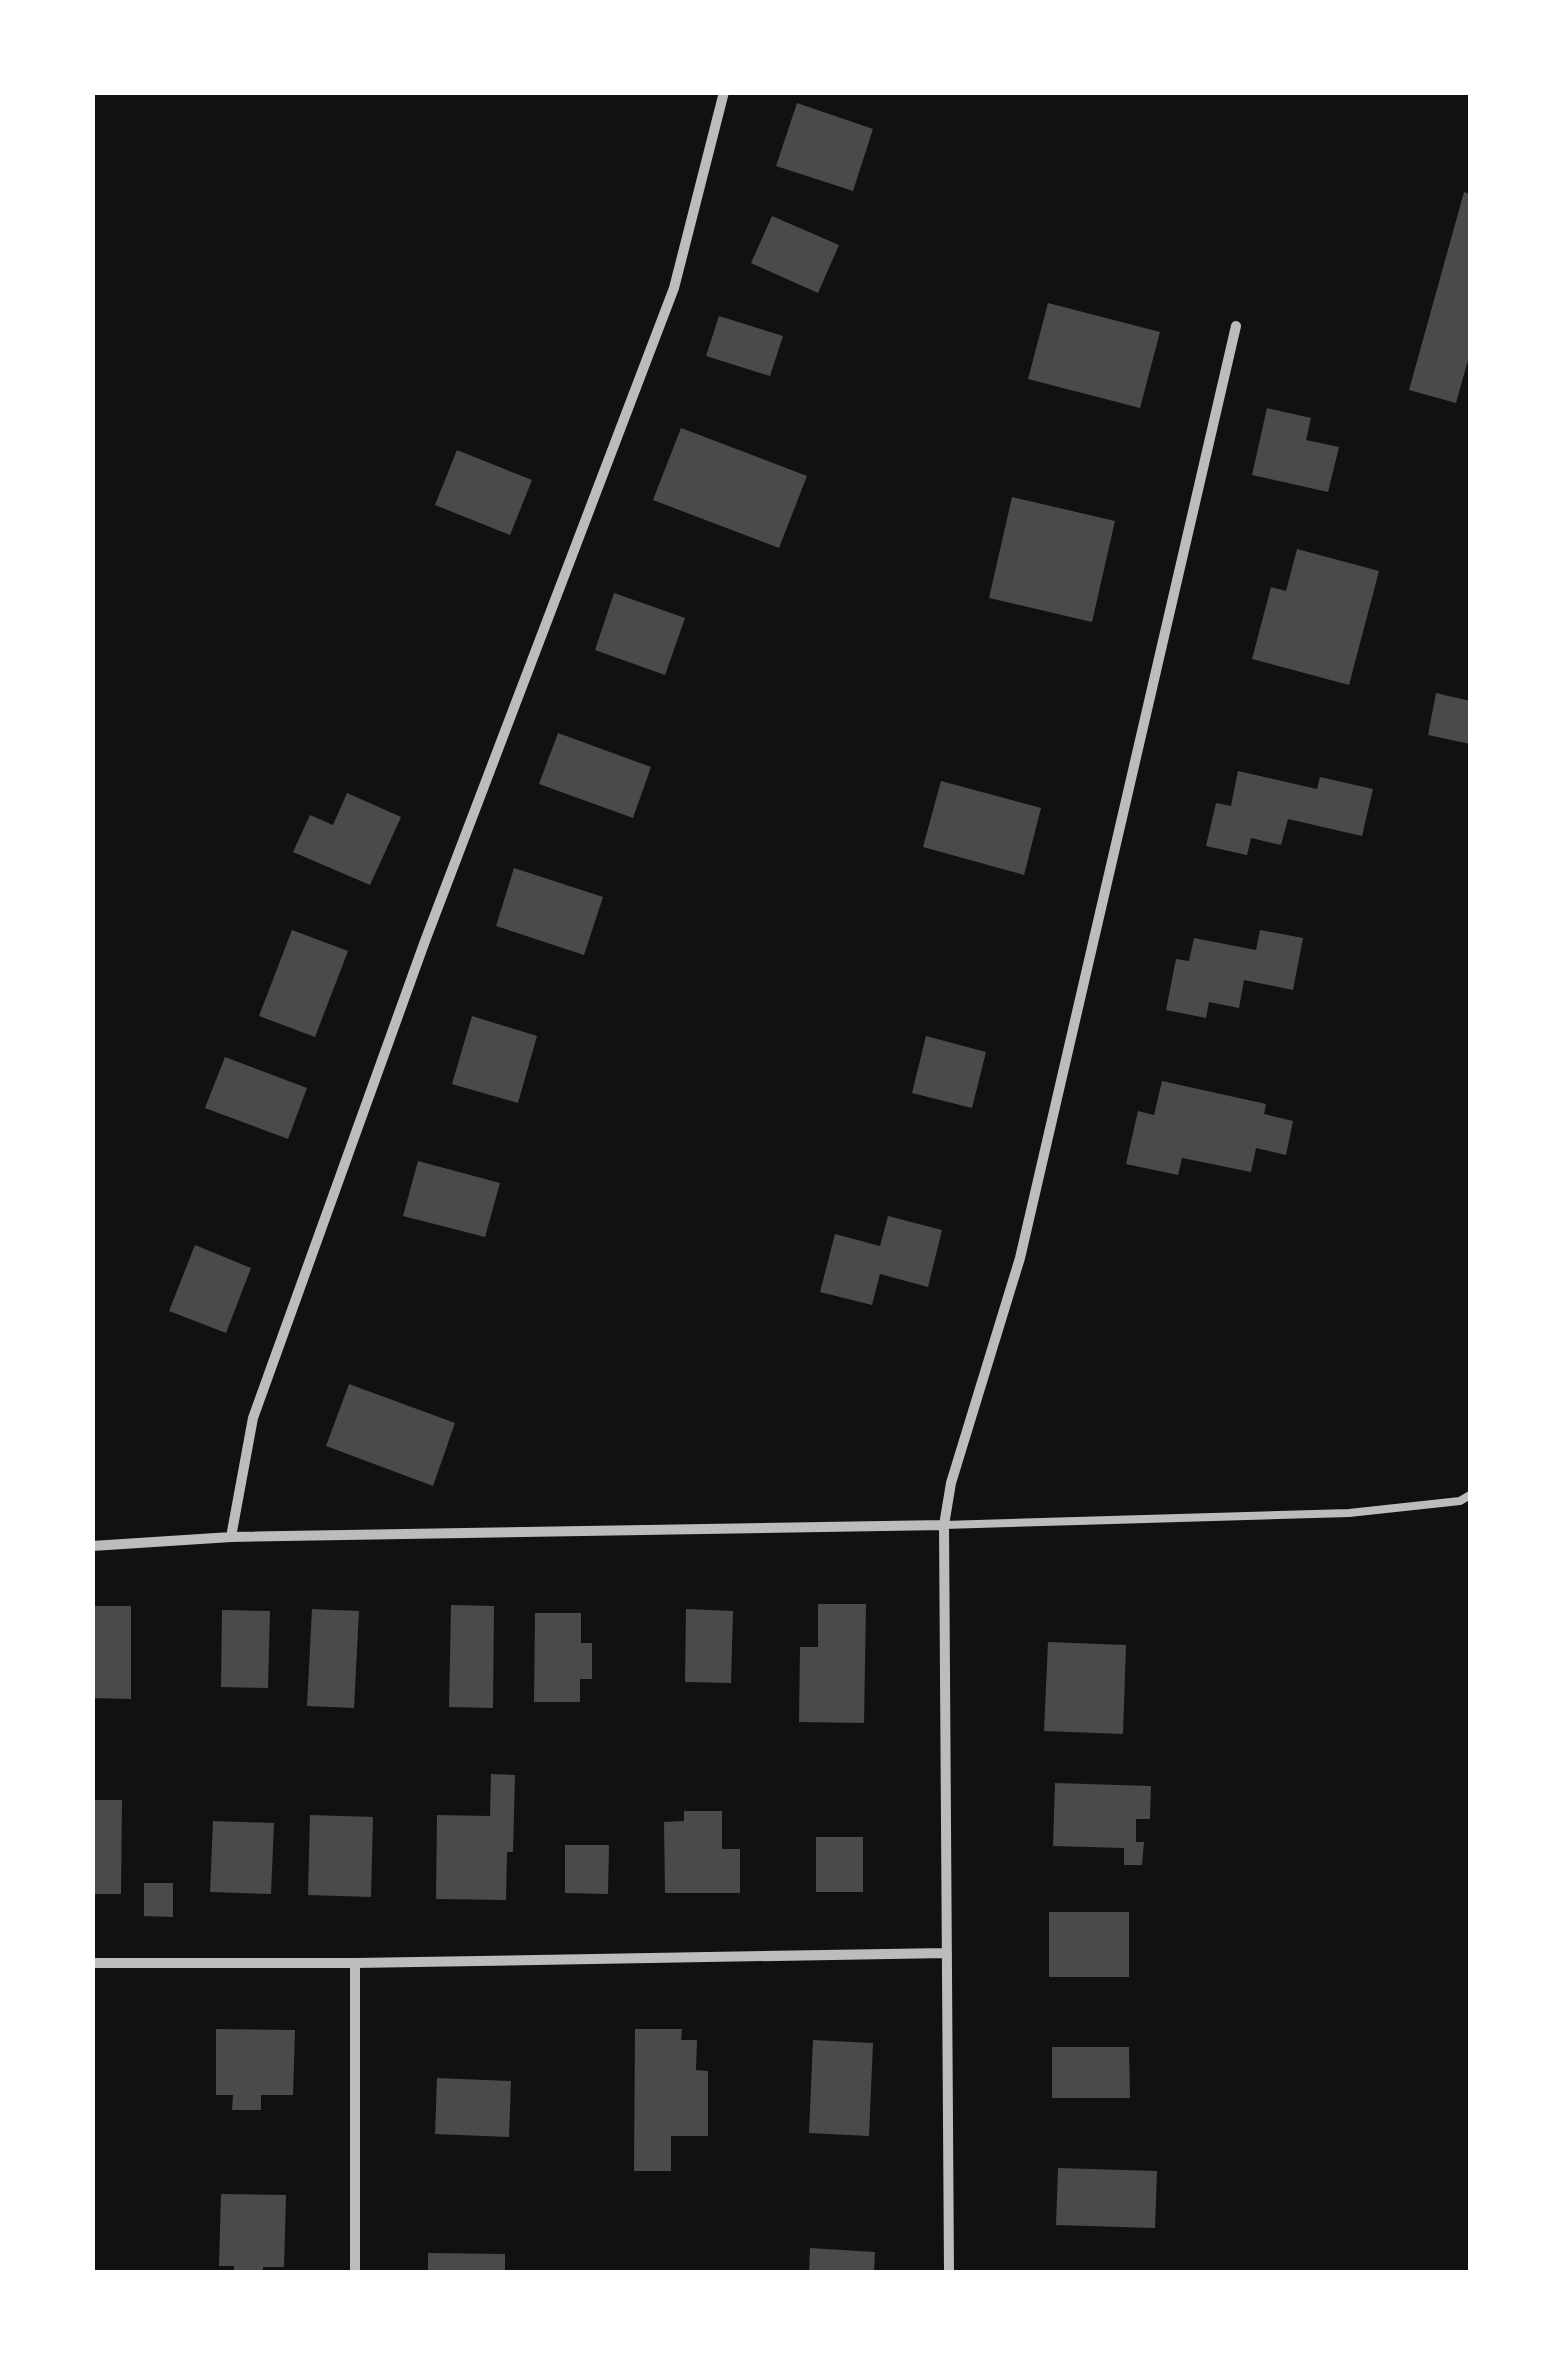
<svg xmlns="http://www.w3.org/2000/svg" width="1563" height="2365" viewBox="0 0 1563 2365" font-family="'DM Sans',sans-serif">
  <style>
    .building { fill: #4a4a4a }
    .lines { fill: none; stroke-linecap: round; stroke-linejoin: round }
    .service { stroke: #bcbcbc; stroke-width: 8 }
    .minor { stroke: #bcbcbc; stroke-width: 10 }
  </style>
  <rect width="100%" height="100%" fill="#111"/>
  <!-- building -->
  <path class="building" d="M 797,103 L 873,129 L 853,191 L 776,166 Z
    M 1464,192 L 1470,194 L 1470,353 L 1456,403 L 1409,390 Z
    M 772,216 L 839,245 L 818,293 L 751,263 Z
    M 1048,303 L 1160,332 L 1140,408 L 1028,379 Z
    M 719,316 L 783,336 L 770,376 L 706,356 Z
    M 1267,408 L 1311,418 L 1306,440 L 1339,447 L 1328,492 L 1252,475 Z
    M 681,428 L 807,476 L 779,548 L 653,500 Z
    M 457,450 L 532,480 L 510,535 L 435,505 Z
    M 1012,497 L 1115,521 L 1092,622 L 989,598 Z
    M 1297,549 L 1379,571 L 1349,685 L 1252,659 L 1271,587 L 1286,591 Z
    M 614,593 L 685,618 L 665,675 L 595,650 Z
    M 1436,693 L 1470,701 L 1470,744 L 1428,735 Z
    M 558,733 L 651,767 L 633,818 L 539,784 Z
    M 1238,771 L 1317,789 L 1320,777 L 1373,789 L 1362,836 L 1288,819 L 1281,845 L 1251,838 L 1247,855 L 1206,846 L 1216,803 L 1231,806 Z
    M 941,781 L 1041,808 L 1024,875 L 923,847 Z
    M 347,793 L 401,817 L 370,885 L 293,852 L 310,815 L 333,825 Z
    M 514,868 L 603,897 L 584,955 L 496,926 Z
    M 292,930 L 348,951 L 315,1037 L 259,1016 Z
    M 1260,930 L 1303,938 L 1293,990 L 1244,980 L 1239,1008 L 1209,1002 L 1206,1018 L 1166,1010 L 1176,959 L 1189,961 L 1194,938 L 1256,950 Z
    M 472,1016 L 537,1036 L 518,1103 L 452,1084 Z
    M 926,1036 L 986,1052 L 972,1108 L 912,1093 Z
    M 225,1057 L 307,1088 L 288,1139 L 205,1108 Z
    M 1162,1081 L 1266,1104 L 1264,1114 L 1293,1121 L 1286,1155 L 1256,1148 L 1251,1172 L 1182,1158 L 1178,1175 L 1126,1164 L 1138,1111 L 1154,1115 Z
    M 418,1161 L 500,1183 L 485,1237 L 403,1216 Z
    M 888,1216 L 942,1230 L 928,1287 L 880,1274 L 872,1305 L 820,1292 L 835,1234 L 880,1246 Z
    M 195,1245 L 251,1268 L 226,1333 L 169,1311 Z
    M 349,1384 L 455,1423 L 433,1486 L 326,1446 Z
    M 818,1604 L 866,1604 L 864,1723 L 799,1722 L 800,1647 L 818,1647 Z
    M 451,1605 L 494,1606 L 493,1708 L 449,1707 Z
    M 92,1606 L 131,1606 L 131,1699 L 92,1698 Z
    M 312,1609 L 359,1611 L 354,1708 L 307,1706 Z
    M 686,1609 L 733,1611 L 731,1683 L 685,1682 Z
    M 222,1610 L 270,1611 L 268,1688 L 221,1687 Z
    M 535,1613 L 581,1613 L 581,1643 L 592,1643 L 592,1679 L 580,1679 L 580,1702 L 534,1702 Z
    M 1048,1642 L 1126,1645 L 1123,1734 L 1044,1731 Z
    M 491,1774 L 515,1775 L 513,1852 L 507,1852 L 506,1900 L 436,1899 L 437,1815 L 490,1816 Z
    M 1055,1783 L 1151,1786 L 1150,1819 L 1136,1819 L 1136,1842 L 1144,1842 L 1142,1865 L 1124,1865 L 1124,1848 L 1053,1846 Z
    M 92,1800 L 122,1800 L 121,1894 L 92,1894 Z
    M 684,1811 L 722,1811 L 722,1849 L 740,1849 L 740,1893 L 665,1893 L 664,1822 L 684,1821 Z
    M 310,1815 L 373,1817 L 371,1897 L 308,1895 Z
    M 213,1821 L 274,1823 L 271,1894 L 210,1892 Z
    M 816,1837 L 863,1837 L 863,1892 L 816,1892 Z
    M 565,1845 L 609,1845 L 608,1894 L 565,1893 Z
    M 144,1883 L 173,1883 L 173,1917 L 144,1916 Z
    M 1049,1912 L 1129,1912 L 1129,1977 L 1049,1977 Z
    M 216,2029 L 295,2030 L 293,2095 L 261,2095 L 261,2110 L 232,2110 L 233,2095 L 216,2095 Z
    M 635,2029 L 682,2029 L 681,2040 L 697,2040 L 696,2070 L 708,2071 L 708,2136 L 671,2136 L 671,2171 L 634,2171 Z
    M 813,2040 L 873,2043 L 869,2136 L 809,2133 Z
    M 1052,2047 L 1129,2047 L 1130,2098 L 1052,2098 Z
    M 437,2078 L 511,2081 L 509,2137 L 435,2134 Z
    M 1058,2168 L 1157,2171 L 1155,2228 L 1056,2225 Z
    M 221,2194 L 286,2195 L 284,2267 L 263,2267 L 263,2272 L 234,2272 L 234,2266 L 219,2266 Z
    M 810,2248 L 875,2252 L 874,2272 L 809,2272 Z
    M 428,2253 L 505,2254 L 505,2272 L 428,2272 Z"/>
  <g class="lines">
    <!-- service -->
    <path class="service" d="M 944,1525 L 1349,1513 L 1460,1501 L 1470,1495"/>
    <!-- minor -->
    <path class="minor" d="M 231,1537 L 253,1418 L 425,941 L 674,288 L 724,92
      M 92,1546 L 231,1537 L 944,1525
      M 92,1963 L 355,1963 L 947,1953
      M 355,2272 L 355,1963
      M 949,2272 L 944,1525 L 951,1483 L 1020,1258 L 1236,326"/>
  </g>
  <!-- border -->
  <rect width="1563" height="2365" fill="none" stroke="#ffffff" stroke-width="190"/>
</svg>
